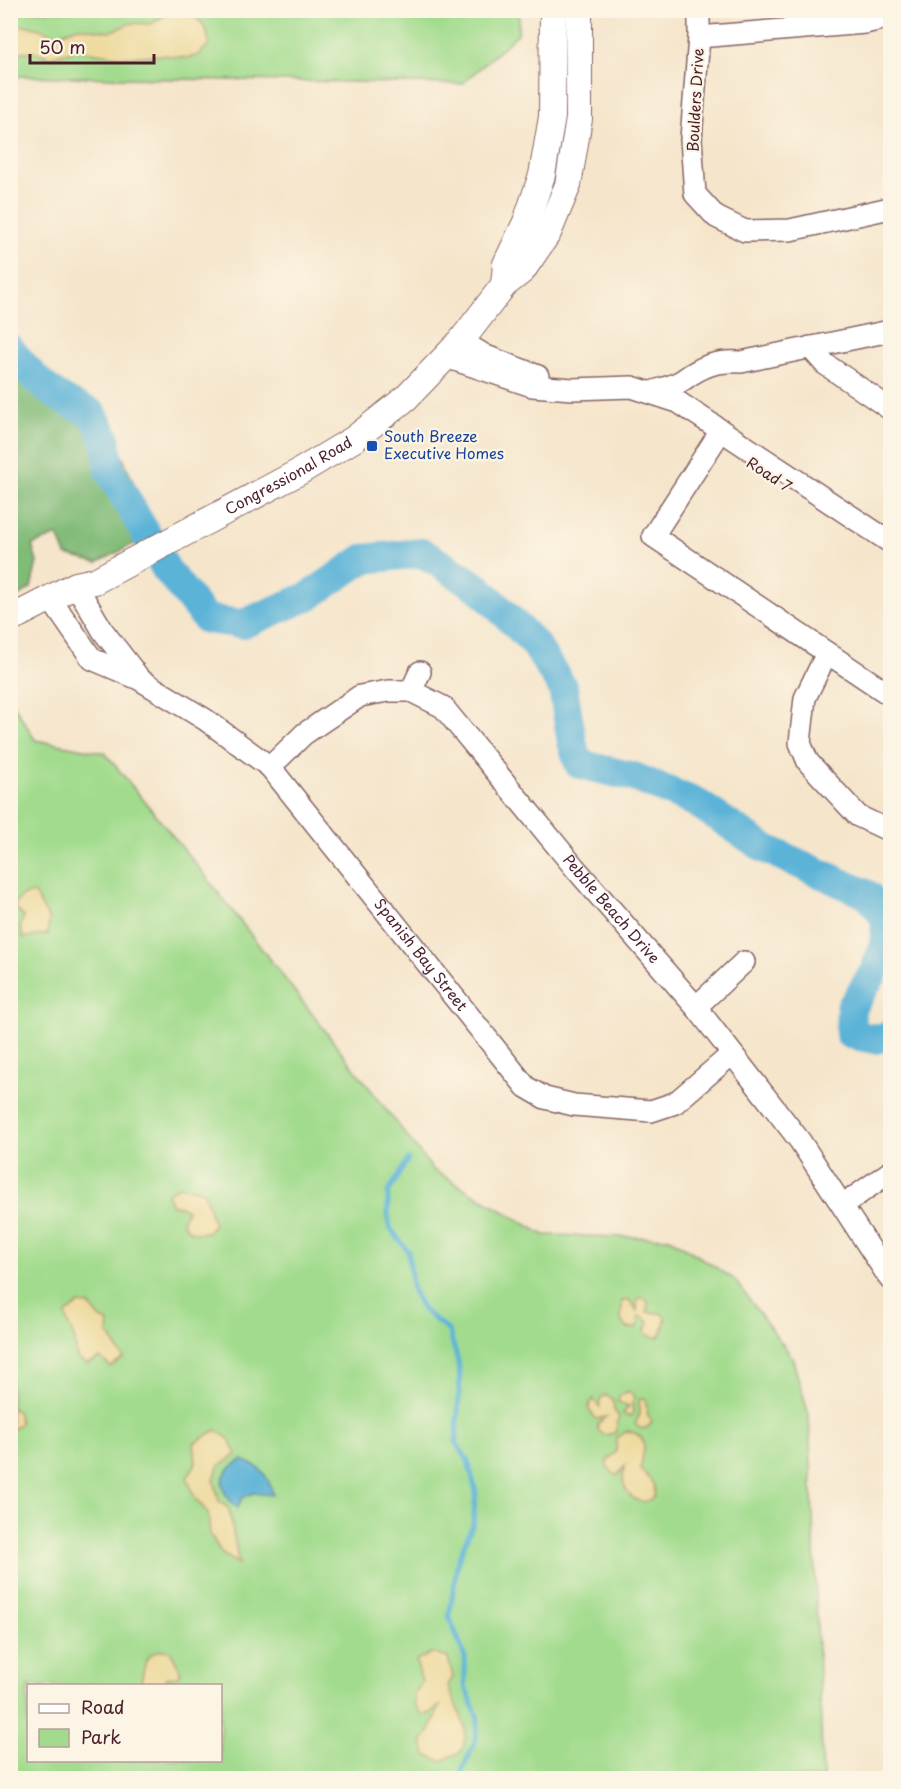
<svg xmlns="http://www.w3.org/2000/svg" width="901" height="1789" viewBox="0 0 901 1789" font-family="'Playpen Sans',sans-serif">
  <style>
    .green { fill: #a2db8d; stroke: #767d5c; stroke-width: 1.5; fill-rule: evenodd }
    .forest { fill: #81bb78; stroke: #666d52; stroke-width: 1.5 }
    .sand { fill: #eeda9e; stroke: #9c7c64; stroke-width: 1.5 }
    .water { fill: #5bb3d8; stroke: #526982; stroke-width: 1.5 }
    .lines { fill: none; stroke-linecap: round; stroke-linejoin: round }
    .stream { stroke: #5bb3d8; stroke-width: 5 }
    .river { stroke: #5bb3d8; stroke-width: 30 }
    .minor-casing { stroke: #866463; stroke-width: 24 }
    .major-casing { stroke: #866463; stroke-width: 28 }
    .minor { stroke: #fff; stroke-width: 21 }
    .major { stroke: #fff; stroke-width: 26 }
    .transit-dot { fill: #1a4fb4; stroke: #fcf5e5; stroke-width: 2 }
    .labels { text-anchor: middle; stroke-width: 4.5; stroke-linejoin: round; paint-order: stroke }
    .street-label { font-size: 15px; fill: #4a1f2b; stroke: #fcf5e5 }
    .transit-label { font-size: 15px; fill: #164399; stroke: #fcf5e5; text-anchor: start }
  </style>
  <rect width="100%" height="100%" fill="#fcf5e5"/>
  <filter id="ink" filterUnits="userSpaceOnUse"><feTurbulence type="fractalNoise" baseFrequency=".0167" numOctaves="2"/><feDisplacementMap in="SourceGraphic" scale="12" xChannelSelector="R" yChannelSelector="G"/><feConvolveMatrix kernelMatrix="1 2 1 2 8 2 1 2 1" color-interpolation-filters="sRGB"/></filter>
  <filter id="wash" filterUnits="userSpaceOnUse"><feTurbulence type="fractalNoise" baseFrequency=".008" numOctaves="4" result="noise"/><feDisplacementMap in="SourceGraphic" scale="24" xChannelSelector="R" yChannelSelector="G"/><feGaussianBlur stdDeviation="1.35" result="paint"/><feColorMatrix in="noise" values="0 0 0 0 0 0 0 0 0 0 0 0 0 0 0 0 0 1.4 0 .05"/><feComposite in="paint" operator="in"/></filter>
  <g filter="url(#wash)">
    <rect width="100%" height="100%" fill="#f5e5cb"/>
    <!-- green -->
    <path class="green" d="M 10,11 L 519,11 L 518,34 L 462,84 L 11,76 Z
      M 11,700 L 35,740 L 105,753 L 203,873 L 433,1170 L 544,1235 L 670,1238 L 734,1279 L 792,1357 L 809,1415 L 823,1778 L 11,1778 ZM 28,1686 L 220,1686 L 220,1760 L 28,1760 Z"/>
    <!-- forest -->
    <path class="forest" d="M 10,332 L 44,368 L 74,392 L 101,406 L 155,533 L 97,563 L 66,555 L 58,535 L 32,545 L 37,562 L 31,588 L 11,601 Z"/>
    <!-- sand -->
    <path class="sand" d="M 180,11 C 198,15 208,25 209,44 L 199,55 L 187,58 L 164,55 L 123,57 L 77,50 L 50,57 L 34,52 L 11,52 L 11,27 C 29,23 39,29 57,35 L 78,27 L 110,32 L 131,23 L 151,24 L 167,14 Z
      M 34,893 L 49,919 L 48,934 L 23,938 L 20,926 L 24,917 L 14,907 L 21,896 Z
      M 179,1186 L 204,1192 L 214,1224 L 208,1232 C 195,1234 189,1233 182,1222 L 187,1210 L 181,1206 L 172,1205 L 167,1194 Z
      M 641,1297 L 648,1301 L 647,1312 L 660,1313 L 666,1317 L 662,1333 L 658,1338 L 647,1335 L 645,1330 L 649,1323 L 642,1316 L 638,1317 L 639,1323 L 636,1328 L 627,1328 L 621,1321 L 622,1301 L 630,1300 L 637,1311 L 637,1300 Z
      M 79,1304 L 89,1305 L 101,1319 L 109,1323 L 108,1334 L 124,1358 L 111,1367 L 100,1358 L 87,1364 C 72,1357 77,1354 75,1341 C 73,1331 66,1325 66,1314 Z
      M 629,1391 L 635,1397 L 632,1403 L 633,1413 L 629,1417 L 623,1413 L 629,1406 L 618,1402 L 619,1396 Z
      M 605,1395 L 613,1399 L 614,1410 L 619,1417 L 615,1433 L 604,1435 L 598,1430 L 598,1424 L 606,1417 L 596,1419 L 588,1408 L 593,1399 L 600,1407 L 600,1399 Z
      M 645,1398 L 647,1413 L 652,1422 L 648,1427 L 641,1429 L 635,1424 L 640,1414 L 639,1399 Z
      M 11,1407 L 18,1413 L 20,1423 L 11,1431 Z
      M 216,1430 L 229,1439 L 237,1454 L 218,1467 L 214,1480 L 219,1501 L 229,1509 L 239,1564 L 222,1554 L 210,1534 L 208,1513 L 195,1498 L 187,1478 L 196,1463 L 194,1443 Z
      M 627,1431 C 652,1435 643,1454 640,1469 C 648,1478 657,1482 654,1497 C 640,1508 625,1496 623,1480 C 622,1475 625,1471 625,1466 L 617,1476 L 607,1468 L 607,1461 L 616,1452 L 617,1438 Z
      M 161,1650 L 170,1651 L 181,1672 L 177,1677 L 166,1678 L 172,1685 L 145,1685 L 141,1681 C 146,1665 142,1655 161,1650 Z
      M 431,1653 L 448,1658 L 453,1677 L 448,1685 C 454,1709 474,1725 461,1752 L 441,1761 L 426,1755 L 422,1742 L 429,1732 L 440,1706 L 429,1714 L 422,1715 L 414,1704 L 414,1695 L 422,1682 L 416,1661 Z"/>
    <!-- water -->
    <path class="water" d="M 242,1460 C 261,1466 269,1476 273,1495 L 253,1493 L 242,1498 L 238,1508 C 217,1490 216,1474 242,1460 Z"/>
    <g class="lines">
      <!-- stream -->
      <path class="stream" d="M 408,1159 L 388,1193 L 388,1216 L 390,1228 L 408,1251 L 413,1291 L 423,1310 L 449,1331 L 458,1361 L 460,1380 L 456,1442 L 468,1461 L 476,1492 L 473,1523 L 458,1560 L 449,1616 L 465,1657 L 465,1686 L 478,1718 L 476,1739 L 459,1778"/>
      <!-- river -->
      <path class="river" d="M 10,349 C 37,382 52,398 92,413 L 105,438 L 110,471 L 166,569 L 206,619 L 243,624 L 309,596 L 363,559 L 423,553 L 480,589 L 534,643 L 563,688 L 572,742 L 579,764 L 634,777 L 697,803 L 764,848 L 868,895 L 886,919 L 884,947 L 874,972 L 851,1008 L 850,1034 L 875,1039 L 890,1036"/>
    </g>
  </g>
  <g filter="url(#ink)">
    <g class="lines">
      <defs>
        <g id="minor">
          <path d="M 699,10 L 699,37 L 691,139 L 695,194 L 716,217 L 745,231 L 790,230 L 890,208"/>
          <path d="M 699,37 L 865,23 L 890,17"/>
          <path d="M 461,341 L 486,356 L 538,376"/>
          <path d="M 810,347 L 825,364 L 890,409"/>
          <path d="M 446,357 L 532,386 L 573,389 L 632,387 L 678,402 L 890,542"/>
          <path d="M 651,392 C 661,389 674,386 683,380 C 702,366 717,360 741,362 L 890,331"/>
          <path d="M 715,440 L 653,536 L 890,695"/>
          <path d="M 76,585 L 103,631 L 139,678"/>
          <path id="s1" d="M 50,598 L 92,659 L 139,679 L 206,720 L 270,767 L 526,1087 L 545,1098 L 574,1105 L 651,1111 L 675,1103 L 732,1054"/>
          <path d="M 827,653 L 805,698 L 800,743 L 808,762 L 858,816 L 890,831"/>
          <path d="M 411,691 L 420,672"/>
          <path id="s2" d="M 270,767 L 304,734 L 360,696 L 388,691 L 411,691 L 443,707 L 575,868 L 696,1007 L 800,1141 L 890,1279"/>
          <path d="M 696,1007 L 744,962"/>
          <path d="M 843,1205 L 890,1172"/>
        </g>
        <g id="major">
          <path d="M 504,285 L 506,264 L 526,222 L 542,175 L 552,117 L 553,10"/>
          <path id="s3" d="M 10,619 L 76,585 L 95,581 L 299,472 L 354,439 L 406,398 L 461,341 L 504,285 L 522,271 L 548,233 L 568,185 L 579,119 L 579,10"/>
        </g>
      </defs>
      <!-- minor casing -->
      <use href="#minor" class="minor-casing"/>
      <!-- major casing -->
      <use href="#major" class="major-casing"/>
      <!-- minor -->
      <use href="#minor" class="minor"/>
      <!-- major -->
      <use href="#major" class="major"/>
    </g>
  </g>
  <!-- markers -->
  <rect class="transit-dot" x="366" y="440" width="12" height="12" rx="3"/>
  <g class="labels">
    <!-- street labels -->
    <g class="street-label">
      <text transform="translate(696 100) rotate(-87)" y="5">Boulders Drive</text>
      <text transform="translate(769 475) rotate(33)" y="5">Road 7</text>
      <text dy="5" stroke="none"><textPath href="#s3" startOffset="314">Congressional Road</textPath></text>
      <text dy="5" stroke="none"><textPath href="#s2" startOffset="465">Pebble Beach Drive</textPath></text>
      <text dy="5" stroke="none"><textPath href="#s1" startOffset="524">Spanish Bay Street</textPath></text>
    </g>
    <!-- transit labels -->
    <g class="transit-label">
      <text x="384" y="442">South Breeze<tspan x="384" dy="17">Executive Homes</tspan></text>
    </g>
  </g>
  <!-- margin -->
  <rect width="901" height="1789" fill="none" stroke="#fcf5e5" stroke-width="36"/>
  <!-- legend -->
  <rect x="27" y="1684" width="195" height="78" fill="#fcf5e5" stroke="#b59f9b" stroke-width="1.5"/>
  <rect x="39" y="1704" width="30" height="9" fill="#ffffff" stroke="#b59f9b" stroke-width="1.5"/>
  <text x="81" y="1714" font-size="18" fill="#4a1f2b">Road</text>
  <rect x="39" y="1729" width="30" height="18" fill="#a2db8d" stroke="#b59f9b" stroke-width="1.5"/>
  <text x="81" y="1744" font-size="18" fill="#4a1f2b">Park</text>
  <!-- scale -->
  <path d="M30 54v9h124v-9" fill="none" stroke="#4a1f2b" stroke-width="3"/>
  <text x="39" y="54" font-size="18" fill="#4a1f2b" stroke="#fcf5e5" stroke-width="4.5" paint-order="stroke">50 m</text>
</svg>
